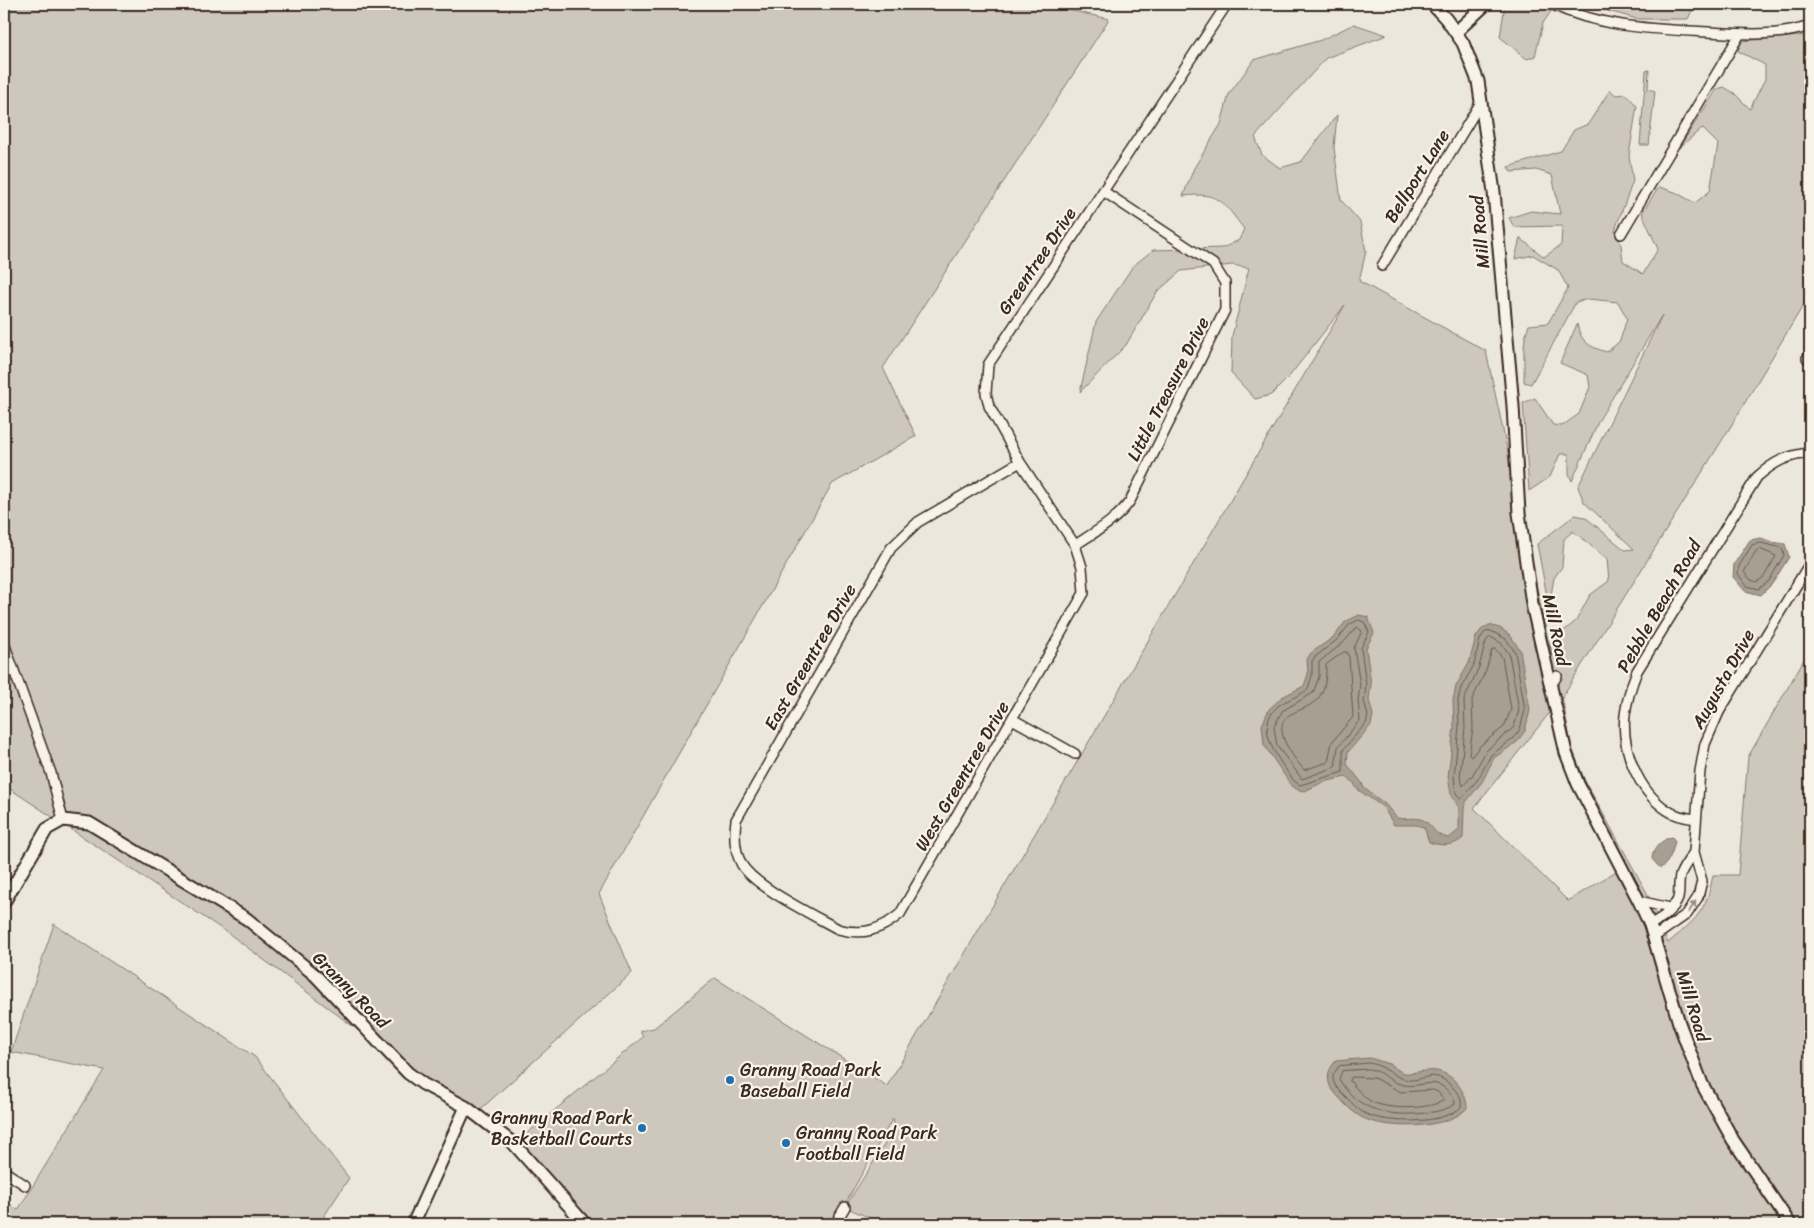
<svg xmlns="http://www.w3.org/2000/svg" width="1814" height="1228" viewBox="0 0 1814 1228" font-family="Sriracha,sans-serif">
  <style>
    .green { fill: #cec8bc; stroke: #84796d; fill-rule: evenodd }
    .water { fill: #a89f93; stroke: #7c7064 }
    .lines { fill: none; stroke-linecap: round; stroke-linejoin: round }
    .shore { stroke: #67594d; stroke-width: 1 }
    .street-casing { stroke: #3b2a1e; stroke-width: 12 }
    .secondary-casing { stroke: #3b2a1e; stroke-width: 15 }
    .street { stroke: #f7f3e8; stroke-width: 9 }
    .secondary { stroke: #f7f3e8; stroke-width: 11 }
    .oneway { fill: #998e83 }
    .poi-dot { fill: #1f6fb2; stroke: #f7f3e8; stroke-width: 2 }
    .labels { text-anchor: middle; stroke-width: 4.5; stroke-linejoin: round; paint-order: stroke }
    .street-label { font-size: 18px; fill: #3b2a1e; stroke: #f7f3e8 }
    .poi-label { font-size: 18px; fill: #3b2a1e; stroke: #f7f3e8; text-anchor: start }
  </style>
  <rect width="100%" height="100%" fill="#ece7dc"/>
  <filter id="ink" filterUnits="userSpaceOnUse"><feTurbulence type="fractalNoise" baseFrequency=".02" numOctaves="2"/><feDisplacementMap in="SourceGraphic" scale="10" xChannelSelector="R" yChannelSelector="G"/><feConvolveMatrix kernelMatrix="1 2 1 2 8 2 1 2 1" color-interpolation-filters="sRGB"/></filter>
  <g filter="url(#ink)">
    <!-- green -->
    <path class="green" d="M 4,4 L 1050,4 L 1055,7 L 1109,19 L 883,368 L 916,436 L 832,484 L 599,894 L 632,973 L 473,1116 L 228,933 L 4,785 Z
      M 1505,4 L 1531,4 L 1551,11 L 1543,23 L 1535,56 L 1527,59 L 1500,37 Z
      M 1583,4 L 1695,4 L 1688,19 L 1637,19 Z
      M 1354,24 L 1387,35 L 1326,58 L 1255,137 L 1262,155 L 1280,168 L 1301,162 L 1337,115 L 1334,148 L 1341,200 L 1360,222 L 1366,251 L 1359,281 L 1486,351 L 1552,658 L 1550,642 L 1576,621 L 1590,595 L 1609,581 L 1607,559 L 1573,531 L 1564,539 L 1562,567 L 1554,578 L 1549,607 L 1537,544 L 1575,515 L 1585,517 L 1625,550 L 1634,549 L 1584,502 L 1578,487 L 1662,315 L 1599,420 L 1572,481 L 1569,474 L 1569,454 L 1560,454 L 1550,477 L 1529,491 L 1523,403 L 1535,398 L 1553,425 L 1562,426 L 1579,414 L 1590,387 L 1588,375 L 1560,363 L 1577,324 C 1581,342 1589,347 1607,352 L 1620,341 L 1627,318 L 1618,302 L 1589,299 L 1576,302 L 1531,384 L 1524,382 C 1525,363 1521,343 1529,325 L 1548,323 L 1568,288 L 1558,270 L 1533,255 L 1515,259 L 1520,238 L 1544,257 L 1561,245 L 1562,226 L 1514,227 L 1509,218 L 1531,211 L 1560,214 L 1552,175 L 1536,170 L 1511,172 L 1508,167 L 1561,151 L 1574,130 L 1588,124 L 1610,90 L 1616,95 L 1626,94 L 1637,106 L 1629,155 L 1633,181 L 1615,230 L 1621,245 L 1623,261 L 1643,274 L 1658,249 L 1642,213 L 1659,187 L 1675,192 L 1695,203 L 1710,191 L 1718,144 L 1702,128 L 1679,148 L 1717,89 L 1724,87 L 1734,93 L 1750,109 L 1765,79 L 1765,65 L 1738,51 L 1742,41 L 1810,35 L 1810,294 L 1731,426 L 1562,697 L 1572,748 L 1585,781 L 1646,891 L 1668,943 C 1696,919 1706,913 1713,875 L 1738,875 L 1748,757 L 1810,649 L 1810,1224 L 884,1224 L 845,1207 L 895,1128 L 893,1118 L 834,1224 L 585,1224 L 514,1144 L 643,1037 L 640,1031 L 654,1028 L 715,978 L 887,1086 L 1345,305 L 1288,378 L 1271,395 L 1255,399 L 1231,373 L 1232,336 L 1249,268 L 1232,265 L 1181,271 L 1157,292 L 1126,345 L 1080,392 L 1096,322 L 1133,266 L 1153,250 L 1223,248 L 1239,240 L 1244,229 C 1222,201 1221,192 1183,196 L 1194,168 L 1221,124 L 1229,94 L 1254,60 L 1321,40 ZM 1551,711 L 1618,870 L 1568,901 L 1474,808 Z
      M 1649,70 L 1648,89 L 1655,91 L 1649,145 L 1640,145 L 1646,71 Z
      M 54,924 L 255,1057 L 349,1178 L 319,1224 L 4,1224 L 4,1201 L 18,1210 L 104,1070 L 11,1052 Z"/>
    <!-- water -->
    <path class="water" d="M 1761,538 L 1772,542 L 1785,544 L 1789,557 L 1772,584 L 1761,595 L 1745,591 L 1733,577 L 1734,564 L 1750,540 Z
      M 1359,615 L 1368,617 L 1374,633 L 1366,648 L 1371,684 L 1369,700 L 1373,715 L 1371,725 L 1348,752 L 1347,764 L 1362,783 L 1364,788 L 1385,804 L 1397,818 C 1404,820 1413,817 1420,819 C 1434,823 1431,835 1449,838 L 1459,830 L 1459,808 L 1451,794 L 1448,777 L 1454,727 L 1453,700 L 1456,686 L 1469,663 L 1476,637 L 1481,630 L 1489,625 L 1500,628 L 1510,635 L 1520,650 L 1530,710 L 1525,731 L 1517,742 L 1494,758 L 1482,782 L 1466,802 L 1464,809 L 1463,838 C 1453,847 1441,846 1429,842 L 1424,827 L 1416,825 L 1394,825 L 1383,807 L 1357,789 L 1354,783 L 1346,777 L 1323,782 L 1305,791 L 1298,790 L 1291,785 L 1264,745 L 1262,725 L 1269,709 L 1282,697 L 1304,686 L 1308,674 L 1307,659 L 1311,653 L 1335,636 L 1345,622 Z
      M 1672,837 L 1675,841 C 1673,850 1669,865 1660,868 L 1652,859 C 1652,849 1662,839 1672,837 Z
      M 1370,1058 L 1389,1064 L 1403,1073 C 1414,1074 1425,1069 1436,1071 C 1453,1073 1467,1092 1467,1108 C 1449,1130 1384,1130 1361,1117 C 1349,1110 1339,1098 1331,1088 C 1326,1078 1328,1069 1336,1061 Z"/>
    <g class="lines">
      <!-- shore -->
      <path class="shore" d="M 1761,543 L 1782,548 L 1784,555 L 1769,581 L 1759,589 L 1747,586 L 1738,574 L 1739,566 L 1752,545 Z
        M 1760,549 L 1776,556 L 1764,577 L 1757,582 L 1751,580 L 1744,572 L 1756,551 Z
        M 1359,620 L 1364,622 L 1369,632 L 1361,648 L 1366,685 L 1364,701 L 1368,716 L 1366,723 L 1343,750 L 1343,772 L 1300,785 L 1294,781 C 1280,761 1252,729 1278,706 C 1287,699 1299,697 1308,689 L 1312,675 L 1312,661 L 1315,657 L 1338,639 L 1349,625 Z
        M 1357,627 L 1362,631 L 1354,648 L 1360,685 L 1358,701 L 1360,720 L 1338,747 L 1335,767 L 1302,779 L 1277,746 L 1274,727 L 1282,711 L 1313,693 L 1319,677 L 1319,662 L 1343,643 Z
        M 1491,631 L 1506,639 L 1515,652 L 1525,710 L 1520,729 L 1514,738 L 1491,755 L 1478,779 L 1461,799 L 1456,793 L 1454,777 L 1459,727 L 1458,700 L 1461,688 L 1474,665 L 1480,639 L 1484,633 Z
        M 1491,637 L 1501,643 L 1509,654 L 1519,710 L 1514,727 L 1486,751 L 1472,776 L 1463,786 L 1460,777 L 1465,728 L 1464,700 L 1479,667 L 1486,641 Z
        M 1495,649 L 1502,657 L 1511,709 L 1504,727 L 1481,745 L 1471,757 L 1469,755 L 1473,728 L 1472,700 L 1486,670 L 1492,650 Z
        M 1344,652 L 1347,652 L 1349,657 L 1353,717 L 1332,742 L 1328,762 L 1304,770 C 1294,758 1268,726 1291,714 C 1301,709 1313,706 1320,696 C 1326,686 1326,676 1326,665 Z
        M 1369,1063 C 1383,1065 1389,1073 1401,1078 C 1423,1087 1431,1062 1455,1090 C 1460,1095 1462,1099 1461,1107 C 1444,1125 1384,1124 1364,1113 C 1357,1109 1352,1103 1346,1097 C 1339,1090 1332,1085 1333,1075 L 1339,1066 Z
        M 1369,1069 C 1382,1071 1389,1081 1400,1084 C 1418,1090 1433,1075 1448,1091 C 1451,1095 1455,1098 1455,1104 C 1447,1110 1435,1112 1425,1113 C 1392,1117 1357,1112 1339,1079 L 1342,1071 Z
        M 1352,1077 L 1374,1078 L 1401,1092 L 1433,1090 L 1438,1092 L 1444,1100 C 1430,1110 1385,1110 1370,1101 C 1362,1096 1356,1088 1350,1081 Z"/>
      <defs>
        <path id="street" d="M 1551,4 C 1601,28 1655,29 1708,32 C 1741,34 1778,37 1810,26
          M 1621,234 L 1740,34
          M 1382,266 L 1481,102
          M 1807,358 L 1810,357
          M 1020,462 L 918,522 L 891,548 L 736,820 C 734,836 734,851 742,865 C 755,887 815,916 838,929 C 863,936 881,930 900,914 L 1084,593 L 1082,567 L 1075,545 L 1020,462 L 989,406 L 986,393 L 988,365 L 1227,4
          M 1075,545 C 1095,532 1116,521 1130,501 L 1225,310 L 1225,283 L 1213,264 L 1103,191
          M 4,643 L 51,773 L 63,820
          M 1550,687 L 1557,676
          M 1014,720 L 1075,754
          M 1696,819 C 1687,818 1675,816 1667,810 C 1638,791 1621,748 1625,715 C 1627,699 1631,686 1637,671 L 1757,477 C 1774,462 1787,455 1810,453
          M 1639,901 L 1670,908 C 1683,901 1677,888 1680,876 C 1682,868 1690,859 1694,852
          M 1650,925 L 1664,916 L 1674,906
          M 1654,937 L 1687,914 L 1698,897 L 1702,881 L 1694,852 L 1700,771 L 1705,744 L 1719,712 L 1810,563
          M 4,1171 L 25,1185
          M 835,1224 L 845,1207"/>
        <path id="secondary" d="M 1432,4 L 1446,19 L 1463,43 L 1478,81 L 1494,192 L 1513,406 L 1519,513 L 1532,604 L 1566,753 L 1578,784 L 1639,901 L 1650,925 L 1679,1023 L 1702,1084 L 1733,1140 L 1790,1224
          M 1456,32 L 1486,4
          M 4,902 L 47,829 L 63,820 L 89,823 L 247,919 L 315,975 L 408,1073 L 423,1084 L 466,1107 L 514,1144 L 585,1224
          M 413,1224 L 466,1107"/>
      </defs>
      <!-- street casing -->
      <use href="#street" class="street-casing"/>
      <!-- secondary casing -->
      <use href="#secondary" class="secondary-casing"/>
      <!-- street -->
      <use href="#street" class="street"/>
      <!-- secondary -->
      <use href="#secondary" class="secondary"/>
    </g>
    <!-- one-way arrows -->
    <defs><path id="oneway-solid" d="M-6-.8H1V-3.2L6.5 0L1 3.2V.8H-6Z" transform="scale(1.25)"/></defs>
    <use class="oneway" href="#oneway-solid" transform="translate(1692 907) rotate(-58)"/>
  </g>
  <!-- markers -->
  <g class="poi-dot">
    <circle cx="730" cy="1080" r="5"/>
    <circle cx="642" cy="1128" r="5"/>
    <circle cx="786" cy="1143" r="5"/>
  </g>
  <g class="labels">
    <!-- street labels -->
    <g class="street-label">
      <text transform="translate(1417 176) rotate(-58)" y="6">Bellport Lane</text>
      <text transform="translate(1480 232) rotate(-95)" y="6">Mill Road</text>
      <text transform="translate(1037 261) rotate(-56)" y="6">Greentree Drive</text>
      <text transform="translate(1168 389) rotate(-63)" y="6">Little Treasure Drive</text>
      <text transform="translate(1659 606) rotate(-60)" y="6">Pebble Beach Road</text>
      <text transform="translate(1556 630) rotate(78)" y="6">Mill Road</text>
      <text transform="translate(810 657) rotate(-60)" y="6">East Greentree Drive</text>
      <text transform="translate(1723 679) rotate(-61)" y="6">Augusta Drive</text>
      <text transform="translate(962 776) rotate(-60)" y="6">West Greentree Drive</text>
      <text transform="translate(351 990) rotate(45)" y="6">Granny Road</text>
      <text transform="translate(1693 1006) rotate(73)" y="6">Mill Road</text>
    </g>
    <!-- poi labels -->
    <g class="poi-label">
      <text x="740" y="1076">Granny Road Park<tspan x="740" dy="21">Baseball Field</tspan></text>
      <text x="632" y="1124" text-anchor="end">Granny Road Park<tspan x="632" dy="21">Basketball Courts</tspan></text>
      <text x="796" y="1139">Granny Road Park<tspan x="796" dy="21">Football Field</tspan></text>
    </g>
  </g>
  <!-- margin -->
  <rect width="1814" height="1228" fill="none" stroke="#f7f3e8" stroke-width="20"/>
  <rect x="10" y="10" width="1794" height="1208" fill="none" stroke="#3b2a1e" stroke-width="2" filter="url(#ink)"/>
</svg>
